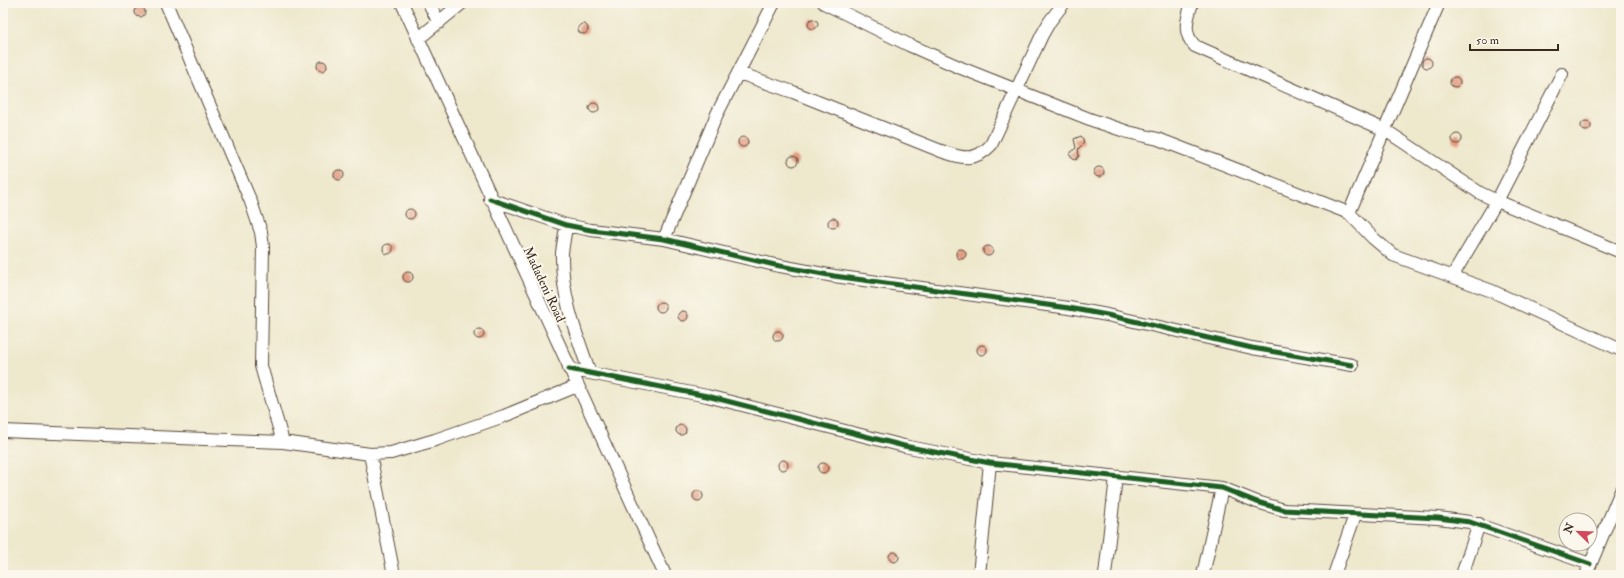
<svg xmlns="http://www.w3.org/2000/svg" width="1624" height="578" viewBox="0 0 1624 578" font-family="'IM FELL Double Pica',serif">
  <style>
    .building { fill: #e39b80 }
    .lines { fill: none; stroke-linecap: round; stroke-linejoin: round }
    .minor-casing { stroke: #564638; stroke-width: 14 }
    .minor { stroke: #fff; stroke-width: 12 }
    .cycleway-casing { stroke: #fbf7ec; stroke-width: 8 }
    .cycleway { stroke: #1b5e20; stroke-width: 5 }
    .labels { text-anchor: middle; stroke-width: 4; stroke-linejoin: round; paint-order: stroke }
    .street-label { font-size: 13px; fill: #3b2a1e; stroke: #fbf7ec }
  </style>
  <rect width="100%" height="100%" fill="#fbf7ec"/>
  <filter id="ink" filterUnits="userSpaceOnUse"><feTurbulence type="fractalNoise" baseFrequency=".025" numOctaves="2"/><feDisplacementMap in="SourceGraphic" scale="8" xChannelSelector="R" yChannelSelector="G"/><feConvolveMatrix kernelMatrix="1 2 1 2 8 2 1 2 1" color-interpolation-filters="sRGB"/></filter>
  <filter id="wash" filterUnits="userSpaceOnUse"><feTurbulence type="fractalNoise" baseFrequency=".012" numOctaves="4" result="noise"/><feDisplacementMap in="SourceGraphic" scale="16" xChannelSelector="R" yChannelSelector="G"/><feGaussianBlur stdDeviation="0.9" result="paint"/><feColorMatrix in="noise" values="0 0 0 0 0 0 0 0 0 0 0 0 0 0 0 0 0 1.4 0 .05"/><feComposite in="paint" operator="in"/></filter>
  <g filter="url(#wash)">
    <rect width="100%" height="100%" fill="#eee8cd"/>
    <g id="blocks">
      <!-- building -->
      <path class="building" d="M135 12a5 5 0 1 1 10 0a5 5 0 1 1-10 0Z
        M808 24a5 5 0 1 1 10 0a5 5 0 1 1-10 0Z
        M578 29a5 5 0 1 1 10 0a5 5 0 1 1-10 0Z
        M1422 63a5 5 0 1 1 10 0a5 5 0 1 1-10 0Z
        M317 66a5 5 0 1 1 10 0a5 5 0 1 1-10 0Z
        M1450 82a5 5 0 1 1 10 0a5 5 0 1 1-10 0Z
        M589 108a5 5 0 1 1 10 0a5 5 0 1 1-10 0Z
        M1581 126a5 5 0 1 1 10 0a5 5 0 1 1-10 0Z
        M1452 139a5 5 0 1 1 10 0a5 5 0 1 1-10 0Z
        M 1081,136 L 1083,139 L 1084,143 L 1078,149 L 1079,156 L 1076,160 L 1073,159 L 1069,154 L 1076,148 L 1074,139 Z
        M738 142a5 5 0 1 1 10 0a5 5 0 1 1-10 0Z
        M788 161a5 5 0 1 1 10 0a5 5 0 1 1-10 0Z
        M1094 172a5 5 0 1 1 10 0a5 5 0 1 1-10 0Z
        M334 175a5 5 0 1 1 10 0a5 5 0 1 1-10 0Z
        M405 214a5 5 0 1 1 10 0a5 5 0 1 1-10 0Z
        M828 223a5 5 0 1 1 10 0a5 5 0 1 1-10 0Z
        M383 249a5 5 0 1 1 10 0a5 5 0 1 1-10 0Z
        M983 251a5 5 0 1 1 10 0a5 5 0 1 1-10 0Z
        M956 254a5 5 0 1 1 10 0a5 5 0 1 1-10 0Z
        M403 277a5 5 0 1 1 10 0a5 5 0 1 1-10 0Z
        M656 307a5 5 0 1 1 10 0a5 5 0 1 1-10 0Z
        M678 316a5 5 0 1 1 10 0a5 5 0 1 1-10 0Z
        M474 334a5 5 0 1 1 10 0a5 5 0 1 1-10 0Z
        M773 336a5 5 0 1 1 10 0a5 5 0 1 1-10 0Z
        M977 350a5 5 0 1 1 10 0a5 5 0 1 1-10 0Z
        M676 430a5 5 0 1 1 10 0a5 5 0 1 1-10 0Z
        M778 465a5 5 0 1 1 10 0a5 5 0 1 1-10 0Z
        M818 468a5 5 0 1 1 10 0a5 5 0 1 1-10 0Z
        M693 496a5 5 0 1 1 10 0a5 5 0 1 1-10 0Z
        M889 557a5 5 0 1 1 10 0a5 5 0 1 1-10 0Z"/>
    </g>
  </g>
  <g filter="url(#ink)">
    <use href="#blocks" fill-opacity="0" stroke="#564638" stroke-width="1"/>
    <g class="lines">
      <defs>
        <path id="minor" d="M 166,3 L 251,202 L 261,232 L 263,247 L 261,366 L 283,442
          M 402,3 L 665,575
          M 429,3 L 439,23
          M 824,3 L 909,45 L 961,68 L 1092,120 L 1128,132 L 1158,139 L 1349,213 L 1373,238 L 1393,255 L 1492,291 L 1621,350
          M 1192,3 C 1187,19 1182,33 1195,46 L 1385,130 L 1480,193 L 1497,201 L 1453,275
          M 418,39 L 462,3
          M 739,73 L 793,92 L 941,151 C 962,158 974,163 991,145 L 1042,35 L 1050,21 L 1064,3
          M 1562,74 L 1497,201 L 1621,252
          M 490,199 L 566,225 L 591,230 L 664,239 L 775,265 L 834,276 L 1069,308 L 1107,315 L 1252,348 L 1352,365
          M 1349,213 L 1439,3
          M 566,225 C 565,235 563,244 562,253 C 561,295 576,334 590,373
          M 664,239 L 717,114 L 774,3
          M 569,369 L 707,396 L 904,446 L 990,463 L 1222,488 L 1257,502 L 1284,510 L 1438,518 L 1470,522 L 1590,564
          M 3,431 L 283,442 L 370,454 L 391,453 L 435,440 L 504,416 L 577,386
          M 370,454 L 394,575
          M 979,575 L 990,463
          M 1105,575 L 1116,477
          M 1203,575 L 1222,488
          M 1334,575 L 1355,515
          M 1462,575 L 1479,524
          M 1586,575 L 1621,491"/>
      </defs>
      <!-- minor casing -->
      <use href="#minor" class="minor-casing"/>
      <!-- minor -->
      <use href="#minor" class="minor"/>
      <defs>
        <path id="cycleway" d="M 490,199 L 566,225 L 591,230 L 664,239 L 775,265 L 834,276 L 1069,308 L 1107,315 L 1252,348 L 1352,365
          M 569,369 L 707,396 L 904,446 L 990,463 L 1222,488 L 1257,502 L 1284,510 L 1438,518 L 1470,522 L 1590,564"/>
      </defs>
      <!-- cycleway casing -->
      <use href="#cycleway" class="cycleway-casing"/>
      <!-- cycleway -->
      <use href="#cycleway" class="cycleway"/>
    </g>
  </g>
  <g class="labels">
    <!-- street labels -->
    <g class="street-label">
      <text transform="translate(545 284) rotate(65)" y="5">Madadeni Road</text>
    </g>
  </g>
  <!-- margin -->
  <rect width="1624" height="578" fill="none" stroke="#fbf7ec" stroke-width="16"/>
  <!-- north arrow -->
  <g transform="translate(1578 532) rotate(293)"><circle r="19" fill="#fbf7ec" stroke="#aea59a"/>
  <path d="M0-3L7 15L0 10L-7 15Z" fill="#d1495b"/>
  <text y="-6" font-size="11" font-weight="bold" text-anchor="middle" fill="#3b2a1e">N</text>
  </g>
  <!-- scale -->
  <path d="M1470 44v6h88v-6" fill="none" stroke="#3b2a1e" stroke-width="2"/>
  <text x="1476" y="44" font-size="12" fill="#3b2a1e" stroke="#fbf7ec" stroke-width="3" paint-order="stroke">50 m</text>
</svg>
